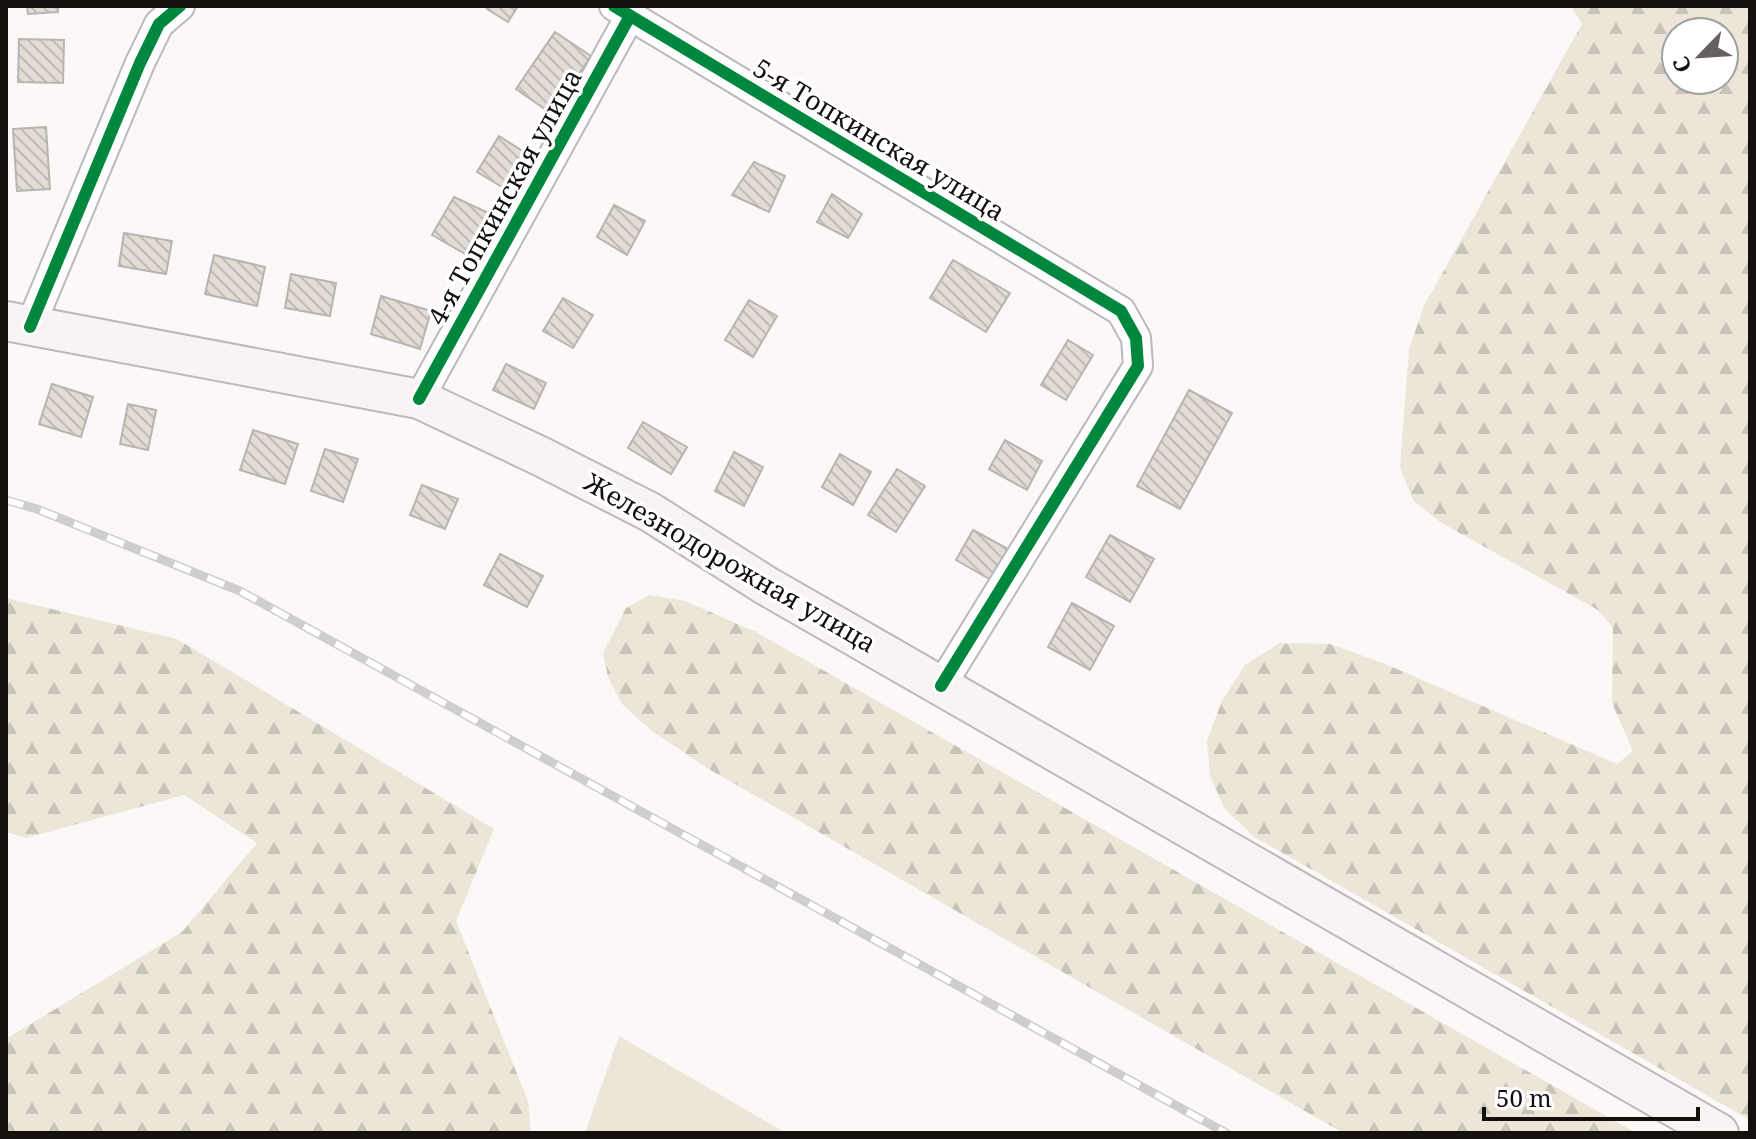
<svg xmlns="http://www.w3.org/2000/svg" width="1756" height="1139" viewBox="0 0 1756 1139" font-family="'Noto Serif',serif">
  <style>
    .forest { fill: url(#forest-firs); fill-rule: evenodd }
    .garden { fill: #ebe6d8 }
    .building { fill: url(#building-back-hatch); stroke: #b8b4b2; stroke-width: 2 }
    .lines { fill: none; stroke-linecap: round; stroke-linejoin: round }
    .street-casing { stroke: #bdb9b8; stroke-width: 32 }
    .secondary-casing { stroke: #bdb9b8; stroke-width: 42 }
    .street { stroke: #fefefe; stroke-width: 28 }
    .secondary { stroke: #f8f4f4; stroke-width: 38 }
    .rail-casing { stroke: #cececd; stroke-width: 9 }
    .rail { stroke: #fff; stroke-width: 6; stroke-dasharray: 18; stroke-linecap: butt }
    .cycleway-casing { stroke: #fff; stroke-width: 17 }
    .cycleway { stroke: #00873e; stroke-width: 12 }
    .labels { text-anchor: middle; stroke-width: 7; stroke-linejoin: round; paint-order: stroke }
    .street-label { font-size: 26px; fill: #15100e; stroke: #fff }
  </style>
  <defs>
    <pattern id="forest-firs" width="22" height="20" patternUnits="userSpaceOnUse" patternTransform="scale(2)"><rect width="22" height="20" fill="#ebe6d8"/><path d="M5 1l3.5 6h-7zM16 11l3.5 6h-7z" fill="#c9c4b8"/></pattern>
    <pattern id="building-back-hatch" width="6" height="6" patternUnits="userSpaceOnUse" patternTransform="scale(2)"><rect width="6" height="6" fill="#e3dcd5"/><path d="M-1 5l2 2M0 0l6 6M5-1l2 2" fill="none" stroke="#c2bcb6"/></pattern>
  </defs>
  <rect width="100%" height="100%" fill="#fbf8f7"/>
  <!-- forest -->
  <path class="forest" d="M 1571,6 L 1750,6 L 1750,1120 L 1253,836 L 1225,809 L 1210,776 L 1207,741 L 1222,701 L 1245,665 L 1280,643 L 1330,644 L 1383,663 L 1617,764 L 1633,751 L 1612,703 L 1613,628 L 1598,610 L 1440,522 L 1413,500 L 1400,467 L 1409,349 L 1424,306 L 1582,24 ZM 1676,32 L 1724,32 L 1724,80 L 1676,80 Z
    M 649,595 L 685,601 L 756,632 L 1636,1133 L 1343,1133 L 707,768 L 652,731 L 622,704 L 608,677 L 603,653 L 626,608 Z
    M 6,598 L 177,639 L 494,829 L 456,921 L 528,1101 L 531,1133 L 6,1133 L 6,1039 L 182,932 L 257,843 L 184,795 L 26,838 L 6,832 Z"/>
  <!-- garden -->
  <path class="garden" d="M 619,1036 L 786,1133 L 585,1133 Z"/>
  <!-- building -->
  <path class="building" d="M 27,6 L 58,6 L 58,12 L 28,14 Z
    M 489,6 L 518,6 L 508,22 L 487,9 Z
    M 555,32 L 591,56 L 552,114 L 516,89 Z
    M 19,39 L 64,40 L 63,83 L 18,82 Z
    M 46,127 L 50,189 L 17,191 L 13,129 Z
    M 499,136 L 529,155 L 507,190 L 477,172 Z
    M 754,162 L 785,176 L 769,212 L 732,195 Z
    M 832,194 L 862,214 L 848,238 L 817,222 Z
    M 454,197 L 497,217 L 474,259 L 432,235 Z
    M 614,205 L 645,221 L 627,255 L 597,237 Z
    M 124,233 L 172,241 L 166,274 L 119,266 Z
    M 214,255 L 265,267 L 257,306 L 205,294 Z
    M 953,260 L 1010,293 L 986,332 L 930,298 Z
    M 291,274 L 336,283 L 330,316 L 285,308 Z
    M 381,296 L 431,311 L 420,349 L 371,334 Z
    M 563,298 L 593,315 L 573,348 L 543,331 Z
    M 749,300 L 777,316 L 753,357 L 725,340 Z
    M 1068,340 L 1093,355 L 1066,400 L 1041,385 Z
    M 506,364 L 546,383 L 534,409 L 493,390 Z
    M 52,384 L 93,397 L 81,437 L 39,424 Z
    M 1189,390 L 1232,413 L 1180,509 L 1137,486 Z
    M 128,404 L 156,410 L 148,450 L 120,444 Z
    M 643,422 L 687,447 L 671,474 L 628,448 Z
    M 253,430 L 298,444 L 285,484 L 240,470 Z
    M 1005,440 L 1042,461 L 1027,490 L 989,469 Z
    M 325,449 L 358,459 L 343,502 L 311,491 Z
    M 734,452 L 763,467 L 744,506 L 715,491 Z
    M 840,454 L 871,472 L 853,505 L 822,487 Z
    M 897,469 L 925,486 L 896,532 L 868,515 Z
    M 422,485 L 458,499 L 445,529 L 410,515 Z
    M 973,530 L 1008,549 L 991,580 L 956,560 Z
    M 1110,535 L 1154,559 L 1130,602 L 1086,577 Z
    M 500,554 L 543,576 L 527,607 L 484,585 Z
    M 1072,603 L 1114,626 L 1090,670 L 1048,647 Z"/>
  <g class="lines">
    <defs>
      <path id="street" d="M 614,6 L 1121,311 L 1136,338 L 1138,366 L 941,686
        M 30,327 L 140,63 L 159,24 L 180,6
        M 419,399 L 630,16"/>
      <path id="secondary" d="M 6,321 L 419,399 L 540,456 L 650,512 L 765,585 L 1719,1133"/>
    </defs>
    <!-- street casing -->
    <use href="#street" class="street-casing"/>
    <!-- secondary casing -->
    <use href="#secondary" class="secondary-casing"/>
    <!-- street -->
    <use href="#street" class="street"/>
    <!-- secondary -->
    <use href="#secondary" class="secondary"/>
    <defs>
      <path id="rail" d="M 6,500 L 37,509 L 240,591 L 1226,1133"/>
    </defs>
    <!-- rail casing -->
    <use href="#rail" class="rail-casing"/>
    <!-- rail -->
    <use href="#rail" class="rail"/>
    <defs>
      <path id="cycleway" d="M 614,6 L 1121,311 L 1136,338 L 1138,366 L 941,686
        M 30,327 L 140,63 L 159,24 L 180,6
        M 419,399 L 630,16"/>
    </defs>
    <!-- cycleway casing -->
    <use href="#cycleway" class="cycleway-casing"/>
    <!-- cycleway -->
    <use href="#cycleway" class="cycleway"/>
  </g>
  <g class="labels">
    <!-- street labels -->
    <g class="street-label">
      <text transform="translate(879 140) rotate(31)" y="9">5-я Топкинская улица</text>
      <text transform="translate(505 197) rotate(-61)" y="9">4-я Топкинская улица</text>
      <text transform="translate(730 563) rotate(30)" y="9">Железнодорожная улица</text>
    </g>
  </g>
  <!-- border -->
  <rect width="1756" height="1139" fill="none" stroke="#15100e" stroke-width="16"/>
  <!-- north arrow -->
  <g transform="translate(1700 56) rotate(245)"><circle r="38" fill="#ffffff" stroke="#a19f9f" stroke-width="2"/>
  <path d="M0-6L14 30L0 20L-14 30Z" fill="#666160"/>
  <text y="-12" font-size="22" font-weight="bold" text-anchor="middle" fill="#15100e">С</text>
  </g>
  <!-- scale -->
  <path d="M1484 1107v12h214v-12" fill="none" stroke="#15100e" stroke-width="4"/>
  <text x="1496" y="1107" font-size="24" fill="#15100e" stroke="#ffffff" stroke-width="6" paint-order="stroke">50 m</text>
</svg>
